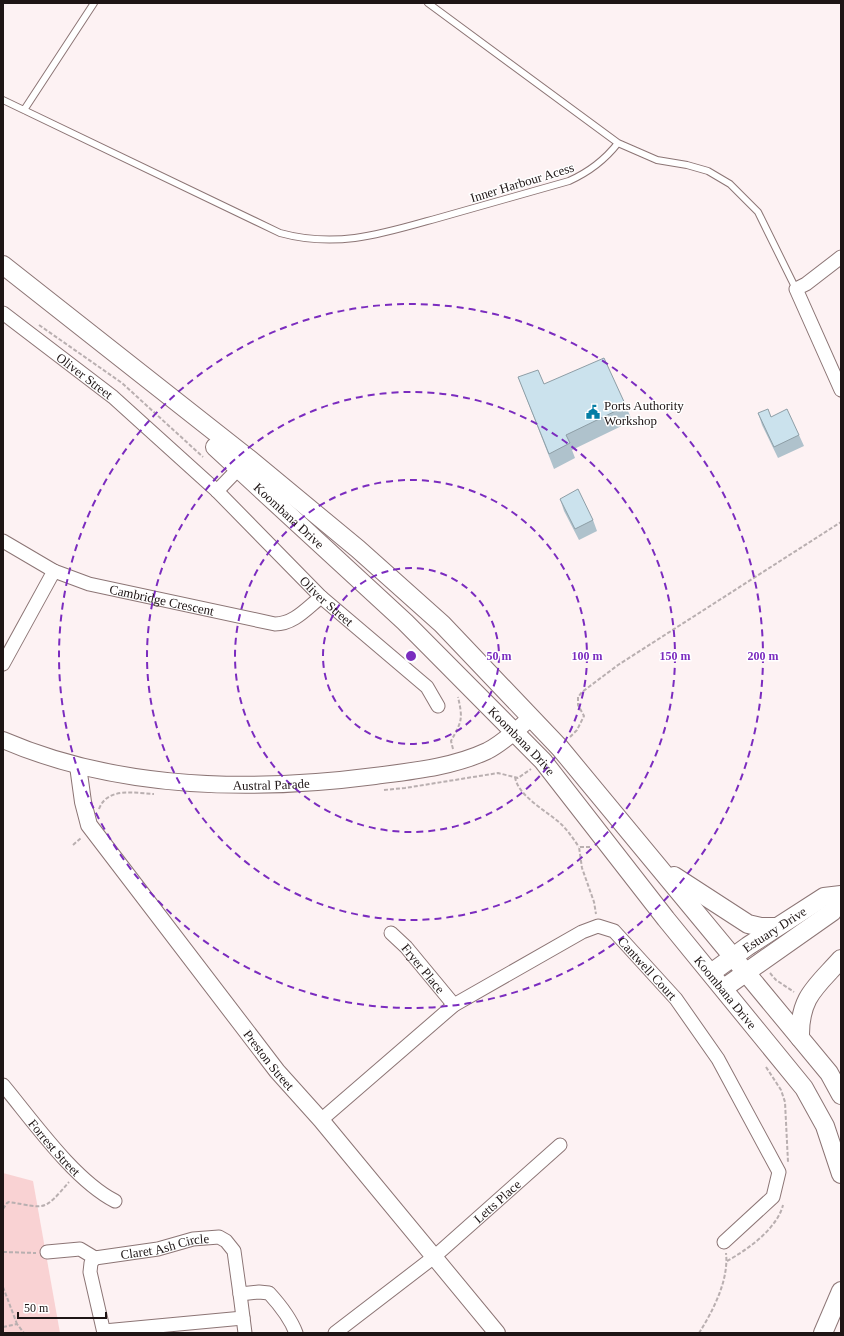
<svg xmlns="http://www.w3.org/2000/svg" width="844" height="1336" viewBox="0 0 844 1336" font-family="'Times New Roman',serif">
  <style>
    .green { fill: #f9d2d3 }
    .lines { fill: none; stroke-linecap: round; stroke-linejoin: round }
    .service-casing { stroke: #8c7575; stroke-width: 8 }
    .minor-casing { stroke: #8c7575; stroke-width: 15 }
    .tertiary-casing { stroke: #8c7575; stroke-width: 18 }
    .secondary-casing { stroke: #8c7575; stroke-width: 20 }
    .path { stroke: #b9afb0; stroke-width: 2; stroke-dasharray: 4 2; stroke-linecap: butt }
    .service { stroke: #fff; stroke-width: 6 }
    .minor { stroke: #fff; stroke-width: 13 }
    .tertiary { stroke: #fff; stroke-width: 16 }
    .secondary { stroke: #fff; stroke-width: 18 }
    .wall { fill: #afc2cc }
    .building { fill: #cbe2ed; stroke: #8e9ea6 }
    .ring { fill: none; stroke: #7b2cbf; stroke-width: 2; stroke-dasharray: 7 5 }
    .labels { text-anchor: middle; stroke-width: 3; stroke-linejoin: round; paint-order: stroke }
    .street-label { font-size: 13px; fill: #1e1515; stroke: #fff }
    .poi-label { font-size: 13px; fill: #1e1515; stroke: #fff; text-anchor: start }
    .centre { fill: #7b2cbf; stroke: #fff; stroke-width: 2 }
    .ring-label { font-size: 12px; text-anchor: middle; font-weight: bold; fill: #7b2cbf; stroke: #fff; stroke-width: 3; stroke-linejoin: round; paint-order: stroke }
  </style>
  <rect width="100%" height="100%" fill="#fdf2f3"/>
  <!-- green -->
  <path class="green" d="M 3,1173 L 33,1181 L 60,1333 L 3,1333 Z"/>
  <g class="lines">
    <defs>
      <path id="service" d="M 428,3 L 618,143
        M 3,100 L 280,233 C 342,250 390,231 449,215 C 489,204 529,192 569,181 C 589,172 604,161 618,143 L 657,160 L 687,165 L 708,171 L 730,184 L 758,212 L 796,289
        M 24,110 L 94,3"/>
      <g id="minor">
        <path d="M 841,257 L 806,284 L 796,289 L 841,390"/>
        <path id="s1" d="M 3,313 L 113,397 L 217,491 L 321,597 L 427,687 L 438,706"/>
        <path d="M 217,491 L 244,463"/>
        <path id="s2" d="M 3,541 L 54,571 L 89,584 L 275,624 C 294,624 307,608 321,597"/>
        <path d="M 3,664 L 54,571"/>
        <path id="s3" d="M 391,933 L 406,947 L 454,1005"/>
        <path id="s4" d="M 3,1085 C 33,1121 74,1180 115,1201"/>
        <path id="s5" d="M 321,1120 L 454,1005 L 582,932 L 598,926 L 614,931 L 676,999 L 718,1059 L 779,1172 L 773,1197 L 724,1242"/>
        <path d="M 47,1252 L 80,1249 L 95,1258"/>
        <path d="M 240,1294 L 245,1333"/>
        <path d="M 104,1331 L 243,1318"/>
        <path id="s6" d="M 104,1333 L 90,1272 L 91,1263 L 95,1258 L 158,1249 L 193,1239 L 219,1237 L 226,1241 L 234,1251 L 240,1294 L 259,1292 L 269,1293 C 280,1305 290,1317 296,1333"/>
        <path id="s7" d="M 335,1333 L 434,1257 L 560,1145"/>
      </g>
      <g id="tertiary">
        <path id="s8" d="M 3,740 C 119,790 252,792 375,776 C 413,771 453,767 487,751 C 503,743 517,729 531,718"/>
        <path id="s9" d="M 78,766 L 83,802 L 89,825 L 277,1071 L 321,1120 L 497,1333"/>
      </g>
      <g id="secondary">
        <path d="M 3,265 L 248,458 L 358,549 L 442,624 L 560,748 L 829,1073 L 841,1095"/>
        <path id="s10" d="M 215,447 L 405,622 L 543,761 L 666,919 L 804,1088 L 825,1126 L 841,1174"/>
        <path d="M 674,876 L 748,924 L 761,927 L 775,927"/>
        <path id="s11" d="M 711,973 L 748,946 L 824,897 L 841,895"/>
        <path d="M 724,988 L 832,912 L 841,897"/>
        <path d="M 800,1038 C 799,997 816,987 841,959"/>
        <path d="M 823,1333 L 841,1291"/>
      </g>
    </defs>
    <!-- service casing -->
    <use href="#service" class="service-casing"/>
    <!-- minor casing -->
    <use href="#minor" class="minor-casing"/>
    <!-- tertiary casing -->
    <use href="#tertiary" class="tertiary-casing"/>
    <!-- secondary casing -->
    <use href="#secondary" class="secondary-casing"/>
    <!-- path -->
    <path class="path" d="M 39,325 L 122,383 L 203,457
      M 570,737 L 577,730 L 584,716 L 578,705 L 578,697 L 582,692 L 618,665 L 841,522
      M 453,749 L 451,741 C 462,721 463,719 458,697
      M 515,777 C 518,797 549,812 562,825 C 569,832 574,840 579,847
      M 384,790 L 405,788 L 498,773 L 518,778 L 531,769
      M 99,809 C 107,787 134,793 154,794
      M 73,845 L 81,838
      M 590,847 L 579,847 L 582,868 L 594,902 L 596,914
      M 770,973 L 776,980 L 794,992
      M 766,1067 L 781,1090 L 785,1102 L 788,1162
      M 3,1209 L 7,1203 L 9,1202 C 47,1208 43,1212 69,1182
      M 3,1252 L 36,1253
      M 727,1261 C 747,1250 777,1229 783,1205
      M 3,1287 L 17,1324
      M 3,1327 L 17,1324 L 24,1333
      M 699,1333 C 713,1311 729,1280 726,1253"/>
    <!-- service -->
    <use href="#service" class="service"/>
    <!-- minor -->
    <use href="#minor" class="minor"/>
    <!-- tertiary -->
    <use href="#tertiary" class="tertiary"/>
    <!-- secondary -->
    <use href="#secondary" class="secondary"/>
  </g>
  <!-- wall -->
  <path class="wall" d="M 518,377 L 626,406 L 632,421 L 572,450 L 575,458 L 554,469 Z
    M 758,413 L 771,417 L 799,435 L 804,446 L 778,458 L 762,425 Z
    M 560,499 L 593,520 L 597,531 L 579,540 L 564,511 Z"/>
  <!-- building -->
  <path class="building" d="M 604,358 L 626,406 L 566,435 L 570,443 L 549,454 L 518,377 L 538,370 L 544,384 Z
    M 768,409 L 771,417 L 787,409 L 799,435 L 774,447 L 758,413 Z
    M 578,489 L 593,520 L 575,529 L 560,499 Z"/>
  <!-- distance rings -->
  <g class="ring">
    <circle cx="411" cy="656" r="88"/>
    <circle cx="411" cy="656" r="176"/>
    <circle cx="411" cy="656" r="264"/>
    <circle cx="411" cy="656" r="352"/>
  </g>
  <!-- icons -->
  <defs>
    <symbol id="civic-bare" viewBox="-9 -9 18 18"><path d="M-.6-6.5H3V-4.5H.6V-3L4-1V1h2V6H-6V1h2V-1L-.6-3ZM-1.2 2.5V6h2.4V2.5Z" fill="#047ea5" stroke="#fff" stroke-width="2.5" paint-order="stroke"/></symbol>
  </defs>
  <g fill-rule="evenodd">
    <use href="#civic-bare" x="583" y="402" width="20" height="20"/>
  </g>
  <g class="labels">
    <!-- street labels -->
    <g class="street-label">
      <text transform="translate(522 182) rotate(-17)" y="5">Inner Harbour Acess</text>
      <text dy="5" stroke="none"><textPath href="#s1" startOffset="103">Oliver Street</textPath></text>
      <text dy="5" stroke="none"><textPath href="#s10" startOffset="101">Koombana Drive</textPath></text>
      <text dy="5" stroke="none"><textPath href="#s2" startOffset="171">Cambridge Crescent</textPath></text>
      <text dy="5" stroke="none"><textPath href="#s1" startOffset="434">Oliver Street</textPath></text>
      <text dy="5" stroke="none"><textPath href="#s10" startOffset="425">Koombana Drive</textPath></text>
      <text dy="5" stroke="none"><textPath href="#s8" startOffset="274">Austral Parade</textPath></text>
      <text dy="5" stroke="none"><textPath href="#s11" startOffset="77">Estuary Drive</textPath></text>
      <text dy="5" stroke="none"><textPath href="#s3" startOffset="48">Fryer Place</textPath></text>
      <text dy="5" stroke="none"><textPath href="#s5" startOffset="407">Cantwell Court</textPath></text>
      <text dy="5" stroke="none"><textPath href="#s10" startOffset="749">Koombana Drive</textPath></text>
      <text dy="5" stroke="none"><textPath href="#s9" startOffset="356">Preston Street</textPath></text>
      <text dy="5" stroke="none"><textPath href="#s4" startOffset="81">Forrest Street</textPath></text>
      <text dy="5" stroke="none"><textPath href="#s7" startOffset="209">Letts Place</textPath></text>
      <text dy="5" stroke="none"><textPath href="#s6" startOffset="149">Claret Ash Circle</textPath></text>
    </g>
    <!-- poi labels -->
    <g class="poi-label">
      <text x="604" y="410">Ports Authority<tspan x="604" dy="15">Workshop</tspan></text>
    </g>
  </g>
  <circle cx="411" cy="656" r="6" class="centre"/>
  <g class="ring-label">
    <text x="499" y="660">50 m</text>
    <text x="587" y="660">100 m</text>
    <text x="675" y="660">150 m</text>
    <text x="763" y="660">200 m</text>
  </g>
  <!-- border -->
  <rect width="844" height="1336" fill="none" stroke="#1e1515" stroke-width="8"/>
  <!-- scale -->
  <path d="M18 1312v6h88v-6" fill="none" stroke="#1e1515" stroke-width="2"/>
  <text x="24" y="1312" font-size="12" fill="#1e1515" stroke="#ffffff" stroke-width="3" paint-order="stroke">50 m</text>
</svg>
